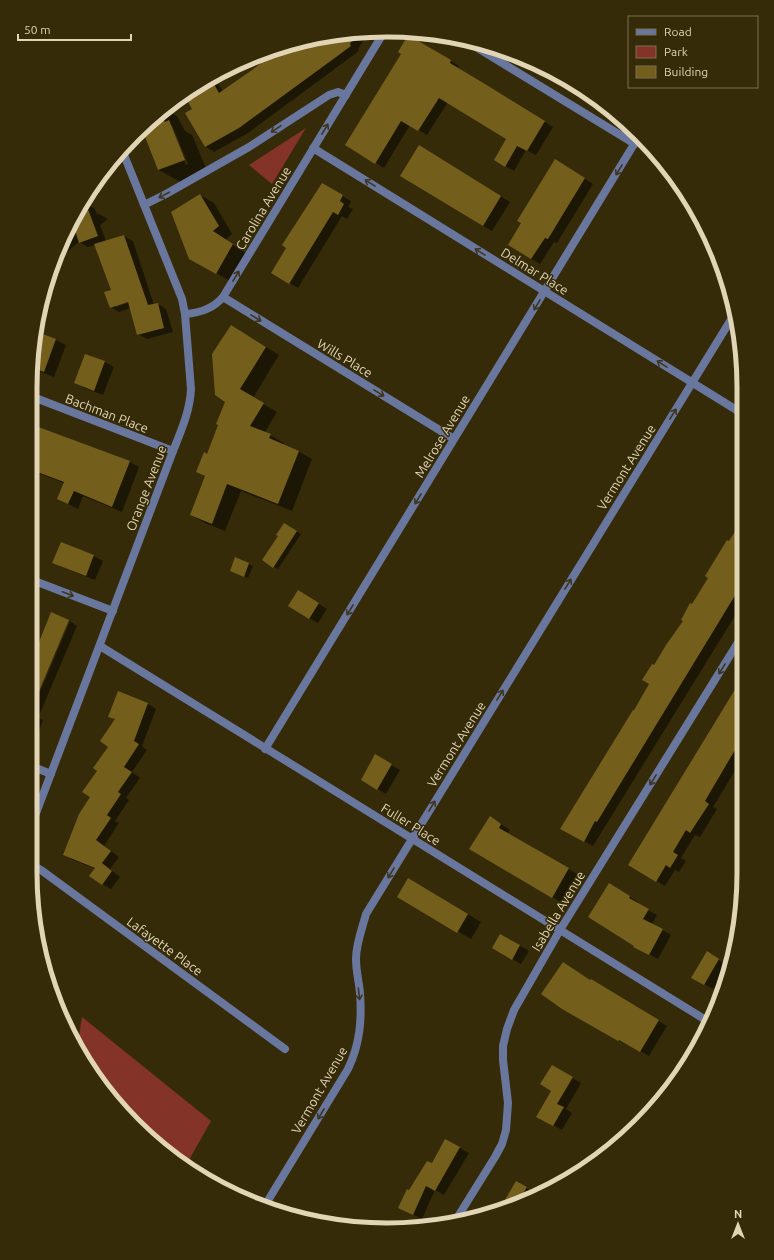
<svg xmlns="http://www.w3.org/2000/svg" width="774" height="1260" viewBox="0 0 774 1260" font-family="Ubuntu,sans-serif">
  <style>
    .green { fill: #843328 }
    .shadow { fill: #0007; fill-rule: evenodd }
    .building { fill: #745e1b }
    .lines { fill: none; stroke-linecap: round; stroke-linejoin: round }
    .minor { stroke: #69769d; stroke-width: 8 }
    .tertiary { stroke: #69769d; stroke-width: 8 }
    .oneway { stroke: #3e361e }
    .labels { text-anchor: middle; stroke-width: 3; stroke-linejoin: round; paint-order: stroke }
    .street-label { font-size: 13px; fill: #e1d5b6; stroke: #362b08 }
    .rim { fill: none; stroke: #e1d5b6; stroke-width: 5 }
  </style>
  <rect width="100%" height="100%" fill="#362b08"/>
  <!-- green -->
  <path class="green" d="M 306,128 L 272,184 L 249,165 Z
    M 82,1017 L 211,1121 L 189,1160 L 147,1131 L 104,1090 L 101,1072 L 88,1061 L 78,1042 Z"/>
  <!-- shadow -->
  <path class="shadow" d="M 369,32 L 358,49 L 359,51 L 248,133 L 214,152 L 206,147 L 187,113 L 193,109 L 185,95 L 212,76 L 215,78 L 223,92 L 285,46 L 340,33 Z
    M 409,36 L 459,66 L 458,68 L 553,127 L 536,155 L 526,150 L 514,171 L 505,166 L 508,139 L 448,102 L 427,135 L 410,125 L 384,168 L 346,145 L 402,53 Z
    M 165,109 L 177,116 L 185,131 L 192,135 L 208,173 L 182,183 L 159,170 L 151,119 ZM 170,125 L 172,125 L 188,164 L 186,165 Z
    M 428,152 L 510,202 L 492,231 L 483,226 Z
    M 564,165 L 593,184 L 557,243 L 554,242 L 540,264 L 509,245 Z
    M 322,184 L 351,201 L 348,207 L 353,209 L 347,219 L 342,216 L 298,288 L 272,273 Z
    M 200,195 L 214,203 L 232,234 L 225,240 L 246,253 L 230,281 L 190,258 Z
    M 84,203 L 94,208 L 97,214 L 99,214 L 108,219 L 100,225 L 106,241 L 124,236 L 133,241 L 154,305 L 158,304 L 166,309 L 173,332 L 147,339 L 138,334 L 131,308 L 119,312 L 110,307 L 113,290 L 96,245 L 88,247 L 79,242 L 54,262 L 57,251 L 73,222 L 78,221 L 77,217 ZM 133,299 L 133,301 L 116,307 L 116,305 Z
    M 35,332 L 56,340 L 66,345 L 54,377 L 33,369 L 33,341 Z
    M 245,334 L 279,355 L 253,398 L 277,412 L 265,432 L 284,443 L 283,445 L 298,451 L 312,459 L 292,511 L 241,491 L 225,531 L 205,523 L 191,515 L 206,477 L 197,472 L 208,455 L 226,401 Z
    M 86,355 L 105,362 L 114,367 L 103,395 L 84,388 L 76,383 Z
    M 33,426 L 130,462 L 139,467 L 122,512 L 83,496 L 78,509 L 58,499 L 64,483 L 32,471 Z
    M 743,521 L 742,602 L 740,605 L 741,606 L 593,846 L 561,829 L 650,684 L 655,666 L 684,621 L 692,606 Z
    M 284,524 L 301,534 L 278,569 L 263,560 L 279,536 Z
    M 61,543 L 94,556 L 103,561 L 95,580 L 62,567 L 54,562 Z
    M 235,558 L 253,566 L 248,578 L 231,571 Z
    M 298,591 L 327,609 L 318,623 L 309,618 Z
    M 70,621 L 77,626 L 38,718 L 43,720 L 35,741 L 31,739 L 31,713 Z
    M 742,681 L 742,759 L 713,807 L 717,809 L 700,837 L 695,835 L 681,858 L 686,861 L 679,872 L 675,870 L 665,886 L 629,865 Z
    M 148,704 L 156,709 L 142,746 L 147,750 L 132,772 L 140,778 L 126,798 L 129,800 L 115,821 L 119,823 L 104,846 L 119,857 L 110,869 L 120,877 L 111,889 L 102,884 L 96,869 L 73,860 L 64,855 L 92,797 L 98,771 L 110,747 L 116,720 L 110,716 Z
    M 376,756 L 400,770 L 386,794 L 362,780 Z
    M 30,789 L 33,793 L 30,799 Z
    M 499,823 L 510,830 L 507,834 L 577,874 L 561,902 L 470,848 Z
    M 409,880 L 481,922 L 471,939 L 399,897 Z
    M 618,890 L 638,902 L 637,904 L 657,915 L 652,924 L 671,935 L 658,959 L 643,951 Z
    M 501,935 L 529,951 L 521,964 L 493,948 Z
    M 707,953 L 727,965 L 713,989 L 692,977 Z
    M 591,981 L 600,985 L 667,1026 L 649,1056 L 628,1044 L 627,1045 L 563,1008 Z
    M 552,1066 L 581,1083 L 566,1109 L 572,1113 L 562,1130 L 537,1116 L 552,1090 Z
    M 675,1071 L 680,1074 L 670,1090 L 658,1102 Z
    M 445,1140 L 469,1153 L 444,1195 L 435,1190 L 422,1219 L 408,1212 L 410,1191 L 432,1165 Z
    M 516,1182 L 535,1193 L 534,1195 L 499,1211 Z"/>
  <!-- building -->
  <path class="building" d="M 340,33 L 357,33 L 350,44 L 351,46 L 332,60 L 239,128 L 205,147 L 185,113 L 192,109 L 184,95 L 210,77 L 219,93 L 252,70 L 281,47 Z
    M 408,35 L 451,60 L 450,63 L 485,84 L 545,121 L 527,151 L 517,146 L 505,167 L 494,160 L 506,139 L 439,98 L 418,131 L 401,121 L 375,164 L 345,145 L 401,54 L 398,52 Z
    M 160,113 L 165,122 L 169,120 L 185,160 L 158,170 L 142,129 L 151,119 Z
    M 419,145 L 501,196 L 483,226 L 400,176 Z
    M 555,159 L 585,178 L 548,239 L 545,238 L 531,259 L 508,245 L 521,223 L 517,221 Z
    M 322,183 L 343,195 L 340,201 L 344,204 L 338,215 L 333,212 L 289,284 L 271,273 L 286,248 L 282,245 Z
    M 200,194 L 219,226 L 213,231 L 233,244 L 216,274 L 189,259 L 171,212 Z
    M 85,201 L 98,236 L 79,243 L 73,224 Z
    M 124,235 L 148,305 L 158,303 L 164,328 L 137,335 L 128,302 L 110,308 L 104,292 L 111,290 L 94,244 Z
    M 231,325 L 266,347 L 240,389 L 264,403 L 250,426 L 271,434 L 269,438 L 299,451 L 278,504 L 227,484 L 212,524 L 190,515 L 205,476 L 196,472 L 204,452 L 207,454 L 218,425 L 216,424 L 225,402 L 215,395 L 212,354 Z
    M 37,332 L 56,339 L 44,372 L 33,368 L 33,343 Z
    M 85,354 L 105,361 L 94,391 L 74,383 Z
    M 33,425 L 130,461 L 112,507 L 74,491 L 68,504 L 57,499 L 64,482 L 32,470 Z
    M 743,519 L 742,584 L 597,822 L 595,821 L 584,842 L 560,829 L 633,710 L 634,710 L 649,684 L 642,680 L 652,664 L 654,665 L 666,645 L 683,621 L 681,620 L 690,603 L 692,604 L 708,578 L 705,576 L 727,540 L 729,541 Z
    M 284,523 L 297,531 L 273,568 L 262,560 L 278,536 L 276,535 Z
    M 61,542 L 94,555 L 86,576 L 52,563 Z
    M 235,557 L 249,563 L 244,577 L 230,571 Z
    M 298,590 L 319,603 L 309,619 L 288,606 Z
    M 51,612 L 69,620 L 31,710 L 31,645 L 37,647 Z
    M 742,678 L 742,738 L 705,801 L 709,804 L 690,833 L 686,830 L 673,852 L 678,855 L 670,868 L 666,865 L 656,882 L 628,865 Z
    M 118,691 L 148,703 L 134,741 L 139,744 L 124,767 L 132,772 L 118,792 L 121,794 L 107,815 L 111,818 L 96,840 L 111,851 L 102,863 L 112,871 L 102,885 L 89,876 L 95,868 L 63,855 L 79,814 L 90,797 L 82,792 L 97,771 L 93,768 L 108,747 L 100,741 L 115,719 L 108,717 Z
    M 375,754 L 392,764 L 377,790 L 361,780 Z
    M 490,816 L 501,824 L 499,828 L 569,868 L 552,898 L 469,849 Z
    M 408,878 L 468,914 L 457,933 L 397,897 Z
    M 609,883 L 630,896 L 629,898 L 649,909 L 643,919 L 663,929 L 649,955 L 633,947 L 634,946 L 588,917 Z
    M 500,934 L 520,945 L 512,960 L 492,948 Z
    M 707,951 L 719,959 L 704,985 L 691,978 Z
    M 563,962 L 590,980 L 591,979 L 659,1020 L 640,1052 L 619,1040 L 618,1041 L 562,1009 L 541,994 Z
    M 552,1065 L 573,1077 L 557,1104 L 564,1107 L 553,1126 L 536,1117 L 551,1091 L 540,1084 Z
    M 445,1139 L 460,1147 L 435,1191 L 426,1186 L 413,1215 L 398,1208 L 407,1189 L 409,1190 L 427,1161 L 432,1163 Z
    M 516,1181 L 527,1187 L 523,1194 L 529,1197 L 498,1212 Z"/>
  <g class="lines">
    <!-- minor -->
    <path class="minor" d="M 463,39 L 635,144
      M 313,148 L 743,414
      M 144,205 L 166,194 L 249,147 L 329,95 L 338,92 L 346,95
      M 223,297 L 454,439
      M 185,314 C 200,313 213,309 223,297 L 384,32
      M 33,397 L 173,451
      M 32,580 L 113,611
      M 100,646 L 709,1022
      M 265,749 L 639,136
      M 31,766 L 51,774
      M 30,863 L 41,870 L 285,1049
      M 264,1207 L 348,1069 C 360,1044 362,1020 360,993 C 359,982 356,971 356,959 C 356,944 362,929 366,914 L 735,313
      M 457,1218 L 495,1157 L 502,1144 L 506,1130 L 508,1103 L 503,1060 L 503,1046 L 507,1029 L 514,1010 L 560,930 L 742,636"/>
    <!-- tertiary -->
    <path class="tertiary" d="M 30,829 L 173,451 C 181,431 190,411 191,389 L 185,314 L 182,299 L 122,150"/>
  </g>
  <!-- one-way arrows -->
  <defs><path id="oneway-shaft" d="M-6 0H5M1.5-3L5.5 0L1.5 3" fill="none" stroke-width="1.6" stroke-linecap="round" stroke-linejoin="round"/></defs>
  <g class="oneway">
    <use href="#oneway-shaft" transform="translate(276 129) rotate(146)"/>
    <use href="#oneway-shaft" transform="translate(325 129) rotate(-59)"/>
    <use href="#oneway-shaft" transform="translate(619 170) rotate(121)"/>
    <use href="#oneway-shaft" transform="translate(370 183) rotate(-148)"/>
    <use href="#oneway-shaft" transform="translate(164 195) rotate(152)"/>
    <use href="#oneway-shaft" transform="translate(480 252) rotate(-148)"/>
    <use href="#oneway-shaft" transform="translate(236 276) rotate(-59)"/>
    <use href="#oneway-shaft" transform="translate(537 305) rotate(121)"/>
    <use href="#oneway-shaft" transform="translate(256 318) rotate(31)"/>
    <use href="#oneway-shaft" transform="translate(662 364) rotate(-148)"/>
    <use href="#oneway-shaft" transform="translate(379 393) rotate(31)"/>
    <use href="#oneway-shaft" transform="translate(673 414) rotate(-58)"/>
    <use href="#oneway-shaft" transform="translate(418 499) rotate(121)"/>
    <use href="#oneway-shaft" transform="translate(568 584) rotate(-58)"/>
    <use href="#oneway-shaft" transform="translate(68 594) rotate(21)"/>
    <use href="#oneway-shaft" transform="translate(350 610) rotate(121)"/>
    <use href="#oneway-shaft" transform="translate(722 669) rotate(122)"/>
    <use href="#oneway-shaft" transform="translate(500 695) rotate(-58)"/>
    <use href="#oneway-shaft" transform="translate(653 780) rotate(122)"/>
    <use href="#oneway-shaft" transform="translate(432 806) rotate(-58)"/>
    <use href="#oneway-shaft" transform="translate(391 873) rotate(121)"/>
    <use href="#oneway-shaft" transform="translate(359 994) rotate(84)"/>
    <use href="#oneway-shaft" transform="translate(321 1114) rotate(121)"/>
  </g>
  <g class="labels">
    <!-- street labels -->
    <g class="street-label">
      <text transform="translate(263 208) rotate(-59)" y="5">Carolina Avenue</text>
      <text transform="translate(535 271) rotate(32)" y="5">Delmar Place</text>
      <text transform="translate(345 358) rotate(31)" y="5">Wills Place</text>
      <text transform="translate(107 413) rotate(21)" y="5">Bachman Place</text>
      <text transform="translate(442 436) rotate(-59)" y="5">Melrose Avenue</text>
      <text transform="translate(626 467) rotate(-58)" y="5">Vermont Avenue</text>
      <text transform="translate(146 488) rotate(-69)" y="5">Orange Avenue</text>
      <text transform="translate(456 744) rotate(-58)" y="5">Vermont Avenue</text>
      <text transform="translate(411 824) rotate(32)" y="5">Fuller Place</text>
      <text transform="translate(558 911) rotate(-59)" y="5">Isabella Avenue</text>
      <text transform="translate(165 946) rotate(36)" y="5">Lafayette Place</text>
      <text transform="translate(319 1090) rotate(-60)" y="5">Vermont Avenue</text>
    </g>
  </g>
  <!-- crop -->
  <path d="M0 0H774V1260H0ZM387 37H387A350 350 0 0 1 737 387V873A350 350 0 0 1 387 1223H387A350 350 0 0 1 37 873V387A350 350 0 0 1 387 37Z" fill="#362b08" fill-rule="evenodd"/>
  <path class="rim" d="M387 37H387A350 350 0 0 1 737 387V873A350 350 0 0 1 387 1223H387A350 350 0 0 1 37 873V387A350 350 0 0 1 387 37Z"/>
  <!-- legend -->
  <rect x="628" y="16" width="130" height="72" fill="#362b08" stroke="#7a6f4e"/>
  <rect x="636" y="29" width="20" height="6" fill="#69769d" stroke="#7a6f4e"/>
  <text x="664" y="36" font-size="12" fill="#e1d5b6">Road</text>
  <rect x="636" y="46" width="20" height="12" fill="#843328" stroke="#7a6f4e"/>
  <text x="664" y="56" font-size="12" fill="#e1d5b6">Park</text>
  <rect x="636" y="66" width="20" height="12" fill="#745e1b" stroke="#7a6f4e"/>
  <text x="664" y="76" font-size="12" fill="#e1d5b6">Building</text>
  <!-- north arrow -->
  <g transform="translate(738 1224)" stroke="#362b08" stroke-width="3" paint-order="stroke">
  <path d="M0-3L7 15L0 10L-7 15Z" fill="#e1d5b6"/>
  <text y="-6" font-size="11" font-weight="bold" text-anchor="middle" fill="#e1d5b6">N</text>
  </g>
  <!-- scale -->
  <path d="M18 34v6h113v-6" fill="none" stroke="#e1d5b6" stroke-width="2"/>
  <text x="24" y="34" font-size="12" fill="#e1d5b6" stroke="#362b08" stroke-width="3" paint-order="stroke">50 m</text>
</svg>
